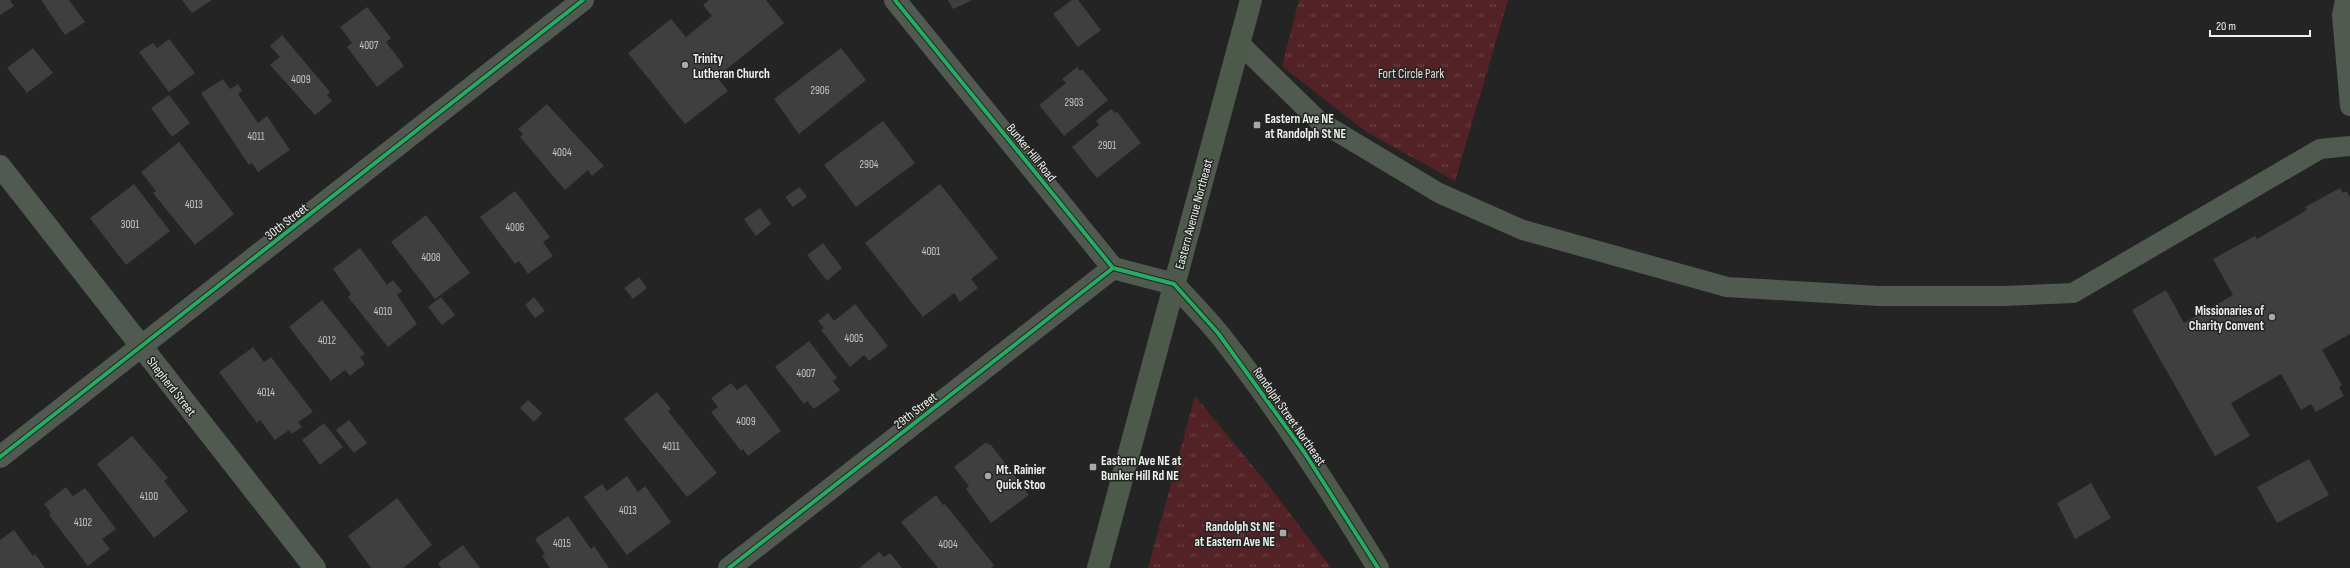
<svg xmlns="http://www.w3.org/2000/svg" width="2350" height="568" viewBox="0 0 2350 568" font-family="'Sofia Sans Condensed',sans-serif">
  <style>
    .grass { fill: url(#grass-tufts) }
    .building { fill: #3f3f3f }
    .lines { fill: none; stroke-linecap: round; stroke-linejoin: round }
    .lane { stroke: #515a50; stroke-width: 20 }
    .street { stroke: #515a50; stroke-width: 22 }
    .secondary { stroke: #4d594b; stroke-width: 22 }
    .cycleway-casing { stroke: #232523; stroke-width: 6 }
    .cycleway { stroke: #26ab63; stroke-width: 4 }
    .poi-dot { fill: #a8a9a8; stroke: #232523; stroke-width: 1.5 }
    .labels { text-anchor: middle; stroke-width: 3; stroke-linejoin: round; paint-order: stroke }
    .number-label { font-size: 11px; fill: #c3c4c3 }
    .poi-label { font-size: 13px; font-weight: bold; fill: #eff1ef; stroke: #232523; text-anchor: start }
    .park-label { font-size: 13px; fill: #f1d8d8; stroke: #232523 }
    .street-label { font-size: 13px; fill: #eff1ef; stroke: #232523 }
  </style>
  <defs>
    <pattern id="grass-tufts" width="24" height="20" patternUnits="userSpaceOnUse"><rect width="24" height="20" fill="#532226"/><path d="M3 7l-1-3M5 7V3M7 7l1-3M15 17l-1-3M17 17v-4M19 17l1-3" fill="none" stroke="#6c4346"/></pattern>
  </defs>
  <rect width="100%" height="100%" fill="#242424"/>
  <!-- grass -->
  <path class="grass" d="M 1299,0 L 1508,0 L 1455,181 L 1365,131 L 1282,66 Z
    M 1195,396 L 1266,482 L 1331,568 L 1148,568 Z"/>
  <!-- building -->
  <path class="building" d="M 0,0 L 10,0 L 14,6 L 0,15 Z
    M 41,0 L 69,0 L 85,22 L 65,35 Z
    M 182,0 L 212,0 L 192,13 Z
    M 709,0 L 766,0 L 784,23 L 717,77 L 728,91 L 685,124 L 628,53 L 671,19 L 686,37 L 712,16 L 703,5 Z
    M 948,0 L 972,0 L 953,9 Z
    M 1072,0 L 1078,0 L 1101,30 L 1078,47 L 1053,14 Z
    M 367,7 L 391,38 L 386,42 L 404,66 L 377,87 L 347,47 L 352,43 L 340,27 Z
    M 282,35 L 330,92 L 327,95 L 332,101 L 315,115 L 270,65 L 280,57 L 270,46 Z
    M 169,39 L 195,73 L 169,92 L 139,52 L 153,43 L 157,48 Z
    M 33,48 L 53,73 L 27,93 L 7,68 Z
    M 841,48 L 866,80 L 799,134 L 774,99 Z
    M 1077,67 L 1080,71 L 1082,69 L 1108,100 L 1064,136 L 1039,105 L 1066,83 L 1062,79 Z
    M 223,79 L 230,89 L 238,84 L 242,91 L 238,94 L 258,123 L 267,116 L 290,150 L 258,172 L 252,163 L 249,165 L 201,93 Z
    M 169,95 L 190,123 L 172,137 L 151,108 Z
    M 547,104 L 604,166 L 592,176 L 588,170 L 565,190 L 520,137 L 523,134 L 518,129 Z
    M 1111,109 L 1115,113 L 1117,112 L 1141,143 L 1097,178 L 1072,147 L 1099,125 L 1096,121 Z
    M 883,121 L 915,163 L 856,207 L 824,165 Z
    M 179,142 L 234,214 L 195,245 L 153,193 L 156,191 L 141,172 Z
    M 134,184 L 170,231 L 126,265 L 90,218 Z
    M 940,184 L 998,258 L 971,279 L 978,288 L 960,302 L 954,293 L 923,317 L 865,243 Z
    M 800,187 L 807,197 L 793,207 L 785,197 Z
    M 2340,188 L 2343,193 L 2346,191 L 2350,197 L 2350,334 L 2322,350 L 2342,385 L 2339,387 L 2344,396 L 2316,412 L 2311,404 L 2301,410 L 2281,374 L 2231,403 L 2250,436 L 2215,456 L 2132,310 L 2166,290 L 2184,323 L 2233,295 L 2213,259 L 2255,236 L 2257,239 L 2307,210 L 2305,207 Z
    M 515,191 L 550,237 L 543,242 L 553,256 L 528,274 L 519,261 L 515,264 L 480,217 Z
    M 760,208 L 771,224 L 756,236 L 744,219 Z
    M 426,215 L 470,273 L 435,299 L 391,242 Z
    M 823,243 L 842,268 L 827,281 L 807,255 Z
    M 360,248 L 387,285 L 393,280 L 402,291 L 397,295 L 417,324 L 388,347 L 348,297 L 351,294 L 333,269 Z
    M 639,277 L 647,288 L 633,299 L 624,288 Z
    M 441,297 L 455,315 L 442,325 L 428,307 Z
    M 534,297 L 545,311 L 535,318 L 525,305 Z
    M 322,300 L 365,354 L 360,357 L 365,364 L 350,376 L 345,370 L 331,381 L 289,327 Z
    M 855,304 L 888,346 L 869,361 L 864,355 L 850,367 L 821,330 L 824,328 L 818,321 L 828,313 L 834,321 Z
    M 809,341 L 837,378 L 833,381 L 840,390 L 814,409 L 807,401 L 804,404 L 775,367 Z
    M 253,347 L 264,362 L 271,357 L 313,412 L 298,422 L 302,427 L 292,434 L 289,430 L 275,440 L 260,420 L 257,423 L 219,372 Z
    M 731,383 L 737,390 L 746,384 L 781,431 L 748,456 L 743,449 L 741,451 L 711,412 L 718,407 L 711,398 Z
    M 657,392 L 671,409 L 668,411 L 717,473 L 687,497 L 624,419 Z
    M 528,400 L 542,413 L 534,422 L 520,408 Z
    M 349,420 L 367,443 L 354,453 L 336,430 Z
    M 324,423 L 343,447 L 320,465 L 302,440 Z
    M 132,436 L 168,478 L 164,481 L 188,511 L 154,538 L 97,464 Z
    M 985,443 L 991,445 L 1029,495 L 991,523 L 966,489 L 969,486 L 954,467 Z
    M 2309,459 L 2329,495 L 2277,523 L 2257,487 Z
    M 627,476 L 638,492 L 645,486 L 671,522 L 627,555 L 584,497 L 602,484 L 607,491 Z
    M 2091,483 L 2111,518 L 2075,539 L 2057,503 Z
    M 66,487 L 73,496 L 85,488 L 116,529 L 102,539 L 110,549 L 88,566 L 49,515 L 51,513 L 44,504 Z
    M 936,495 L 943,505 L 945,504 L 994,565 L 991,568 L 938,568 L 901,522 Z
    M 397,498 L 432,545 L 403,568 L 371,568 L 348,536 Z
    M 568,516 L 591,549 L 594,546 L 609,568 L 550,568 L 542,556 L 545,554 L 535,539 Z
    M 14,530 L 33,556 L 35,554 L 45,568 L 0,568 L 0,540 Z
    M 463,545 L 480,568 L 441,568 L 438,563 Z
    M 879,552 L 884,557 L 890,553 L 902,568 L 859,568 Z"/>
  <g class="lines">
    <!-- lane -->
    <path class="lane" d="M 2345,0 L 2342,15 L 2350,106
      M 1239,43 L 1319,121 L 1439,193 L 1523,230 L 1727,287 L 1879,296 L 2005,296 L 2073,293 L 2320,149 L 2350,146"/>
    <!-- street -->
    <path class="street" d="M 895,0 L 1113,268 L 1174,284
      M 0,166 L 315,568
      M 0,457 L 583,0
      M 729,568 L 1113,268"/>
    <!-- secondary -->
    <path class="secondary" d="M 1174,284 C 1190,302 1208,320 1223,339 C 1280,412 1330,489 1378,568
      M 1098,568 L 1251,0"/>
    <defs>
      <path id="cycleway" d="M 895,0 L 1113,268 L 1174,284 L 1218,333 L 1304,452 L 1378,568
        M 0,457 L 583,0
        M 729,568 L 1113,268"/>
    </defs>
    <!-- cycleway casing -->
    <use href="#cycleway" class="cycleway-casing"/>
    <!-- cycleway -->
    <use href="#cycleway" class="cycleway"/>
  </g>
  <!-- markers -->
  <g class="poi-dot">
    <circle cx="685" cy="65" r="4"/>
    <rect x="1253" y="121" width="8" height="8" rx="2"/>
    <circle cx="2272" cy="317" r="4"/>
    <rect x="1089" y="463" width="8" height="8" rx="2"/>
    <circle cx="988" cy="476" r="4"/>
    <rect x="1279" y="529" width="8" height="8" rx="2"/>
  </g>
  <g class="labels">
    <!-- number labels -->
    <g class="number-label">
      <text x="369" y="49">4007</text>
      <text x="301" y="83">4009</text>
      <text x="820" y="94">2906</text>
      <text x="1074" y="106">2903</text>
      <text x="256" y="140">4011</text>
      <text x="1107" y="149">2901</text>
      <text x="562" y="156">4004</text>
      <text x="869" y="168">2904</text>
      <text x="194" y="208">4013</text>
      <text x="130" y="228">3001</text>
      <text x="515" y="231">4006</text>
      <text x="931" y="255">4001</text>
      <text x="431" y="261">4008</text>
      <text x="383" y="315">4010</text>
      <text x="854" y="342">4005</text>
      <text x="327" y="344">4012</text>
      <text x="806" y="377">4007</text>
      <text x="266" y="396">4014</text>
      <text x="746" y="425">4009</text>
      <text x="671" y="450">4011</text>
      <text x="149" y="500">4100</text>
      <text x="628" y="514">4013</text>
      <text x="83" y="526">4102</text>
      <text x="562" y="547">4015</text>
      <text x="948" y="548">4004</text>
    </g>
    <!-- poi labels -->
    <g class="poi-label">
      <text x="693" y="63">Trinity<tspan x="693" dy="15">Lutheran Church</tspan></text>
      <text x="1265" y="123">Eastern Ave NE<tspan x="1265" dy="15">at Randolph St NE</tspan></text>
      <text x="2264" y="315" text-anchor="end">Missionaries of<tspan x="2264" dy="15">Charity Convent</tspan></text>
      <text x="1101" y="465">Eastern Ave NE at<tspan x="1101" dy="15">Bunker Hill Rd NE</tspan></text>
      <text x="996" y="474">Mt. Rainier<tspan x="996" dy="15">Quick Stoo</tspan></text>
      <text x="1275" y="531" text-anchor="end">Randolph St NE<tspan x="1275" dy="15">at Eastern Ave NE</tspan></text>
    </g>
    <!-- park labels -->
    <g class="park-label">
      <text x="1411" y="78">Fort Circle Park</text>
    </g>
    <!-- street labels -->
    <g class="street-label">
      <text transform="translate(1032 152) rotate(51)" y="5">Bunker Hill Road</text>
      <text transform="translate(1193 214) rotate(-75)" y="5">Eastern Avenue Northeast</text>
      <text transform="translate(286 221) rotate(-38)" y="5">30th Street</text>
      <text transform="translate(172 386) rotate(52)" y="5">Shepherd Street</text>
      <text transform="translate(915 410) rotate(-38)" y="5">29th Street</text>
      <text transform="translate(1290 416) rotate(55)" y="5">Randolph Street Northeast</text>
    </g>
  </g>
  <!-- scale -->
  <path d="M2210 30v6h100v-6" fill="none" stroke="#eff1ef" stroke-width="2"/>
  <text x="2216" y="30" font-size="12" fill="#eff1ef" stroke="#232523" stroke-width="3" paint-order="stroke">20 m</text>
</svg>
